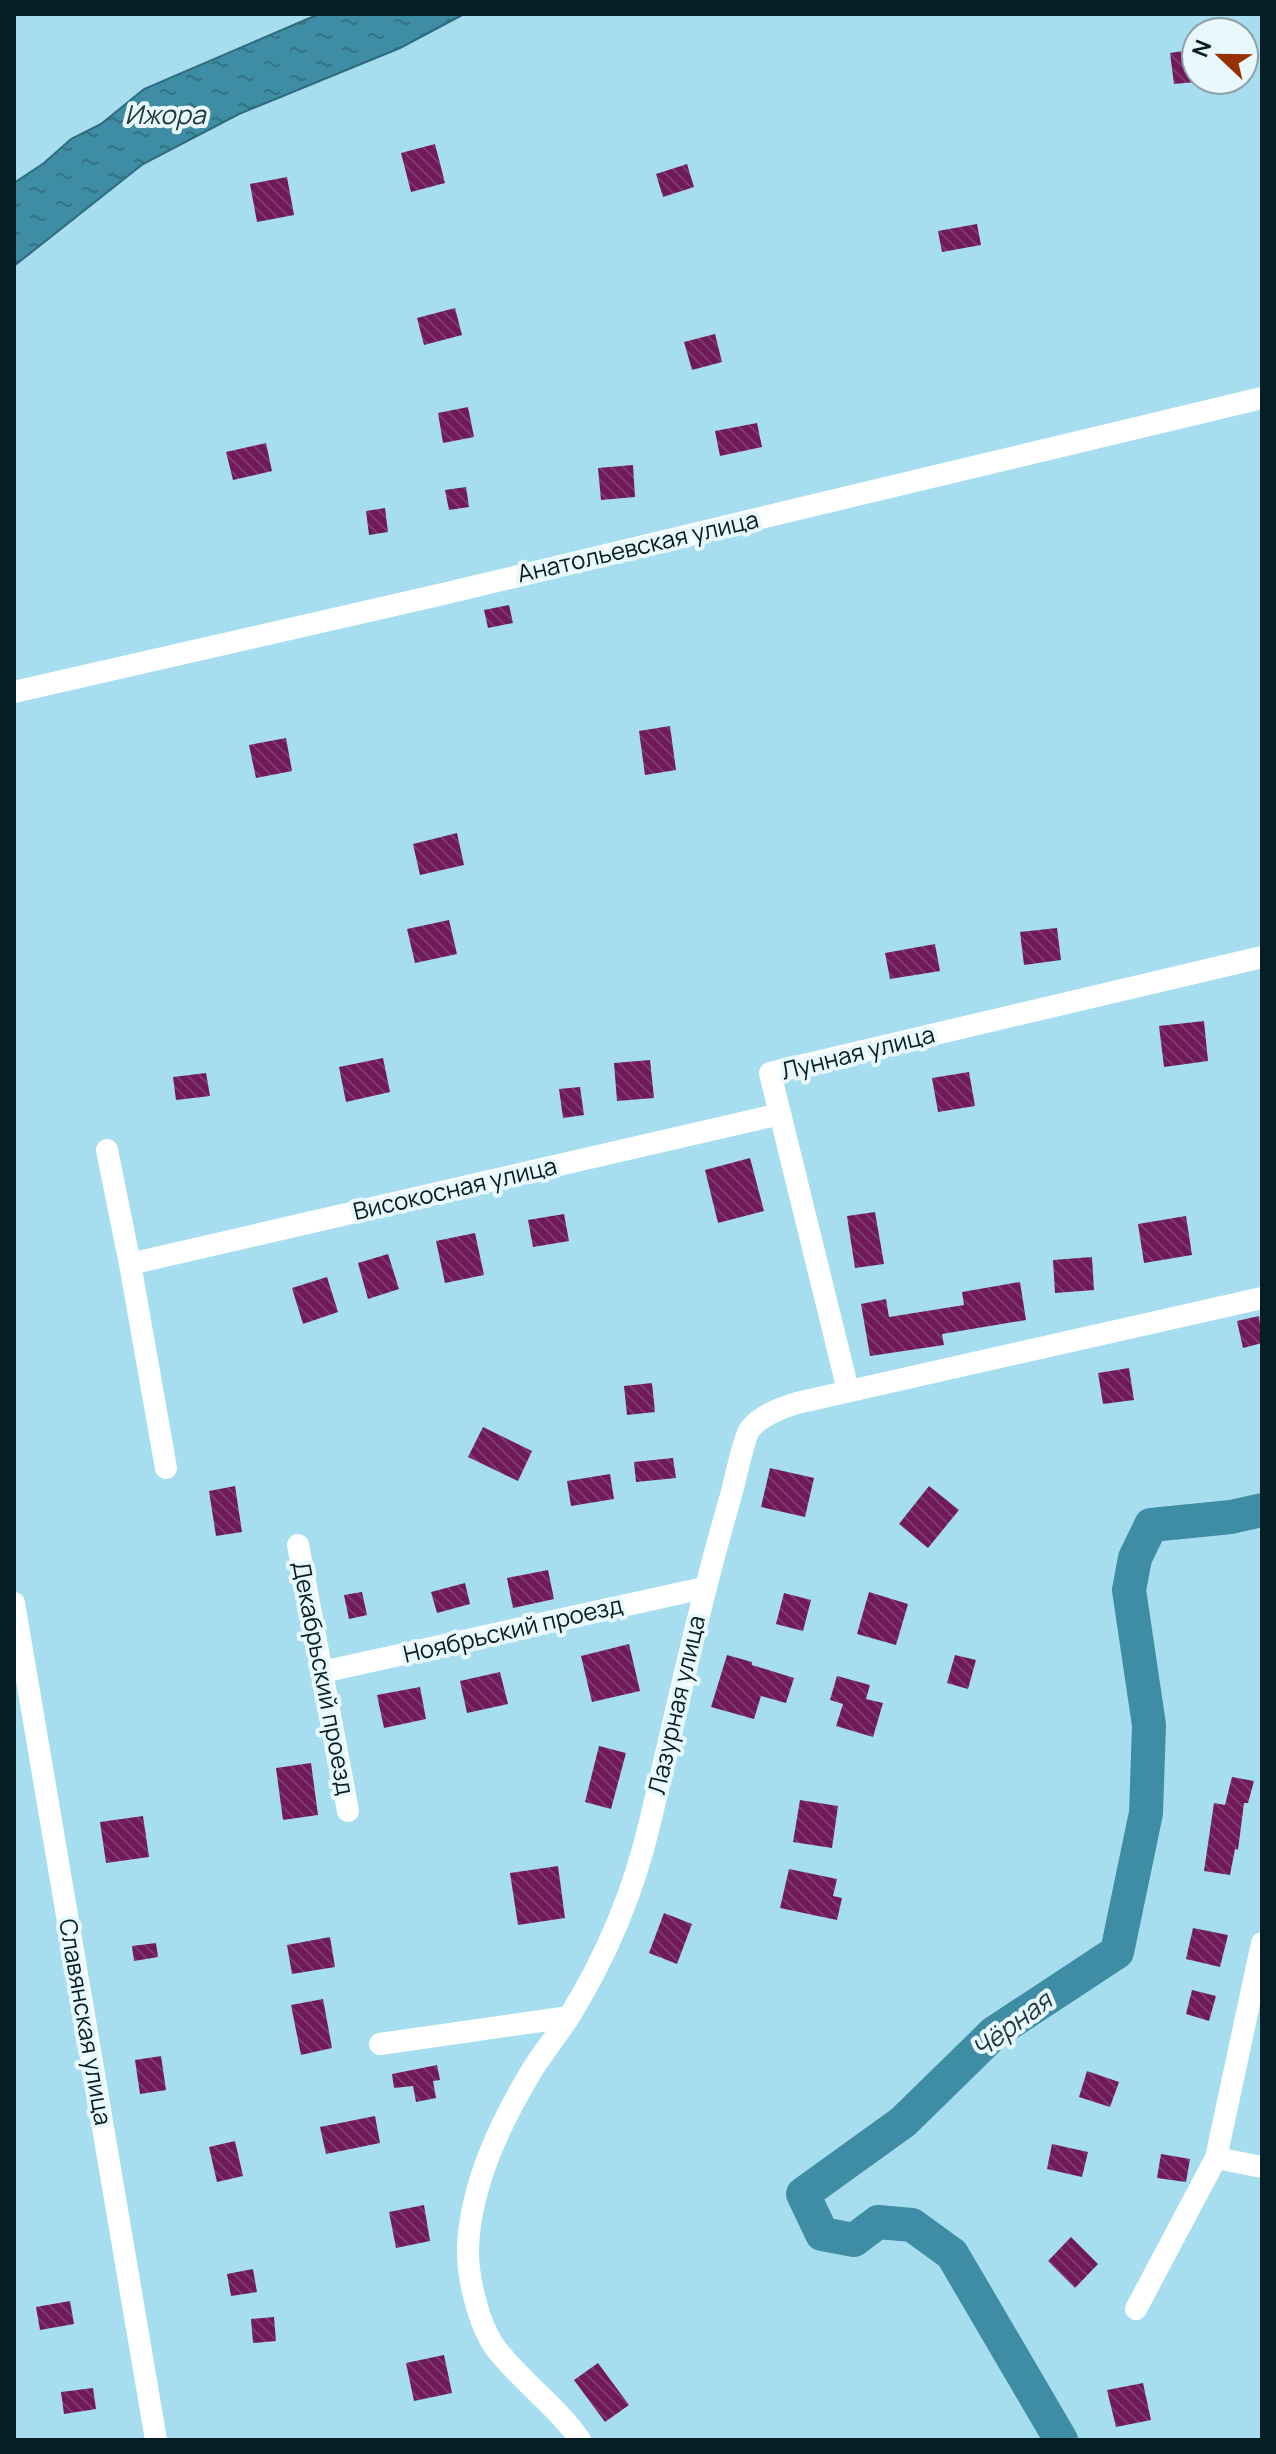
<svg xmlns="http://www.w3.org/2000/svg" width="1276" height="2454" viewBox="0 0 1276 2454" font-family="Manrope,sans-serif">
  <style>
    .water { fill: url(#water-ripples); stroke: #2e6b7d; stroke-width: 2 }
    .lines { fill: none; stroke-linecap: round; stroke-linejoin: round }
    .river { stroke: #3f8da4; stroke-width: 34 }
    .building { fill: url(#building-back-hatch) }
    .minor { stroke: #fff; stroke-width: 22 }
    .labels { text-anchor: middle; stroke-width: 8; stroke-linejoin: round; paint-order: stroke }
    .street-label { font-size: 24px; fill: #061d23; stroke: #e8f8fd }
    .water-label { font-size: 26px; font-style: italic; fill: #203941; stroke: #e8f8fd }
  </style>
  <defs>
    <pattern id="water-ripples" width="26" height="14" patternUnits="userSpaceOnUse" patternTransform="scale(2)"><rect width="26" height="14" fill="#3f8da4"/><path d="M2 4q2-2 4 0t4 0M15 11q2-2 4 0t4 0" fill="none" stroke="#337385"/></pattern>
    <pattern id="building-back-hatch" width="6" height="6" patternUnits="userSpaceOnUse" patternTransform="scale(2)"><rect width="6" height="6" fill="#701a5a"/><path d="M-1 5l2 2M0 0l6 6M5-1l2 2" fill="none" stroke="#7e3a6e"/></pattern>
  </defs>
  <rect width="100%" height="100%" fill="#a6def0"/>
  <!-- water -->
  <path class="water" d="M 319,14 L 464,14 L 400,48 L 239,114 L 143,164 L 14,266 L 14,183 L 44,163 L 71,139 L 101,124 L 144,89 Z"/>
  <g class="lines">
    <!-- river -->
    <path class="river" d="M 1061,2440 L 952,2254 L 912,2225 L 878,2222 L 854,2240 L 822,2234 L 803,2194 L 903,2122 L 994,2033 L 1117,1952 L 1146,1813 L 1149,1725 L 1129,1590 L 1135,1558 L 1151,1525 L 1231,1517 L 1262,1510"/>
  </g>
  <!-- building -->
  <path class="building" d="M 1196,49 L 1196,82 L 1174,84 L 1170,53 Z
    M 435,144 L 445,183 L 411,192 L 401,153 Z
    M 687,164 L 694,187 L 663,197 L 656,174 Z
    M 287,177 L 294,215 L 257,222 L 250,184 Z
    M 977,224 L 981,245 L 942,252 L 938,231 Z
    M 455,308 L 462,335 L 424,345 L 417,318 Z
    M 715,334 L 722,362 L 692,370 L 684,342 Z
    M 468,407 L 474,437 L 443,443 L 438,413 Z
    M 757,423 L 762,447 L 720,456 L 715,431 Z
    M 266,443 L 272,471 L 233,480 L 226,452 Z
    M 633,465 L 635,497 L 601,500 L 598,468 Z
    M 466,487 L 469,507 L 449,510 L 445,490 Z
    M 385,508 L 388,532 L 369,535 L 366,511 Z
    M 509,605 L 513,623 L 488,628 L 484,610 Z
    M 670,726 L 676,770 L 645,775 L 639,731 Z
    M 286,738 L 292,771 L 256,778 L 249,745 Z
    M 457,833 L 464,865 L 420,875 L 413,844 Z
    M 449,920 L 457,954 L 415,963 L 407,929 Z
    M 1057,928 L 1061,960 L 1024,965 L 1020,932 Z
    M 935,944 L 940,971 L 890,979 L 885,953 Z
    M 1204,1021 L 1208,1061 L 1164,1067 L 1159,1026 Z
    M 383,1058 L 390,1092 L 346,1102 L 339,1067 Z
    M 650,1060 L 654,1098 L 617,1101 L 614,1063 Z
    M 969,1072 L 975,1106 L 938,1112 L 932,1078 Z
    M 206,1073 L 210,1096 L 176,1100 L 173,1077 Z
    M 580,1087 L 584,1115 L 563,1118 L 559,1089 Z
    M 750,1158 L 764,1211 L 718,1223 L 705,1170 Z
    M 875,1212 L 884,1264 L 855,1268 L 847,1216 Z
    M 564,1214 L 569,1241 L 533,1247 L 528,1220 Z
    M 1186,1216 L 1192,1255 L 1144,1263 L 1138,1224 Z
    M 475,1233 L 484,1275 L 445,1283 L 436,1241 Z
    M 388,1254 L 399,1289 L 368,1299 L 358,1263 Z
    M 1092,1257 L 1094,1290 L 1055,1293 L 1053,1260 Z
    M 327,1277 L 338,1312 L 303,1324 L 292,1288 Z
    M 1020,1282 L 1026,1320 L 942,1334 L 944,1345 L 870,1356 L 861,1304 L 886,1299 L 889,1317 L 964,1305 L 962,1292 Z
    M 1259,1316 L 1262,1343 L 1243,1348 L 1237,1321 Z
    M 1129,1368 L 1134,1400 L 1103,1404 L 1098,1373 Z
    M 652,1383 L 655,1412 L 627,1415 L 624,1386 Z
    M 483,1427 L 532,1451 L 518,1481 L 468,1457 Z
    M 673,1458 L 676,1478 L 636,1482 L 634,1462 Z
    M 770,1468 L 814,1478 L 805,1517 L 761,1507 Z
    M 610,1474 L 614,1499 L 571,1506 L 567,1481 Z
    M 235,1486 L 242,1532 L 216,1536 L 209,1491 Z
    M 929,1486 L 959,1510 L 928,1548 L 899,1524 Z
    M 548,1570 L 554,1599 L 513,1608 L 507,1578 Z
    M 465,1583 L 470,1604 L 437,1613 L 431,1592 Z
    M 362,1592 L 367,1615 L 349,1619 L 344,1595 Z
    M 869,1592 L 908,1604 L 896,1645 L 857,1634 Z
    M 784,1593 L 811,1600 L 803,1631 L 776,1624 Z
    M 629,1644 L 640,1691 L 592,1702 L 581,1656 Z
    M 727,1655 L 752,1662 L 752,1665 L 794,1678 L 786,1703 L 761,1696 L 754,1719 L 711,1707 Z
    M 955,1655 L 976,1660 L 968,1689 L 947,1683 Z
    M 500,1672 L 508,1704 L 467,1713 L 460,1681 Z
    M 837,1676 L 870,1685 L 866,1699 L 883,1703 L 873,1737 L 836,1726 L 843,1704 L 830,1700 Z
    M 420,1687 L 426,1719 L 384,1728 L 377,1695 Z
    M 599,1746 L 626,1753 L 611,1809 L 585,1802 Z
    M 311,1763 L 318,1815 L 283,1820 L 276,1768 Z
    M 1232,1777 L 1254,1781 L 1248,1803 L 1244,1803 L 1238,1850 L 1235,1849 L 1230,1875 L 1204,1871 L 1214,1803 L 1225,1805 Z
    M 800,1800 L 838,1806 L 832,1848 L 793,1842 Z
    M 143,1816 L 149,1857 L 106,1863 L 100,1822 Z
    M 558,1866 L 565,1918 L 518,1925 L 510,1873 Z
    M 789,1869 L 837,1879 L 833,1896 L 842,1898 L 837,1920 L 780,1908 Z
    M 664,1913 L 692,1924 L 677,1964 L 649,1953 Z
    M 1193,1928 L 1228,1935 L 1220,1967 L 1186,1959 Z
    M 330,1937 L 335,1967 L 292,1974 L 287,1945 Z
    M 156,1943 L 158,1957 L 134,1961 L 132,1946 Z
    M 1192,1990 L 1216,1996 L 1209,2021 L 1186,2014 Z
    M 323,1999 L 332,2048 L 301,2055 L 291,2005 Z
    M 161,2056 L 166,2090 L 140,2094 L 135,2060 Z
    M 437,2065 L 440,2080 L 433,2081 L 436,2098 L 416,2102 L 413,2086 L 394,2088 L 392,2074 Z
    M 1087,2071 L 1119,2082 L 1110,2107 L 1079,2097 Z
    M 375,2116 L 380,2143 L 326,2154 L 320,2127 Z
    M 235,2141 L 243,2176 L 217,2182 L 209,2147 Z
    M 1052,2144 L 1088,2152 L 1082,2177 L 1047,2169 Z
    M 1161,2154 L 1190,2159 L 1186,2182 L 1157,2178 Z
    M 424,2205 L 430,2241 L 396,2248 L 389,2212 Z
    M 1071,2237 L 1098,2264 L 1075,2288 L 1048,2261 Z
    M 253,2269 L 257,2292 L 231,2296 L 227,2274 Z
    M 70,2301 L 74,2324 L 40,2330 L 36,2307 Z
    M 274,2317 L 276,2341 L 253,2343 L 251,2319 Z
    M 444,2355 L 452,2393 L 414,2401 L 406,2363 Z
    M 598,2363 L 629,2405 L 605,2422 L 574,2380 Z
    M 1143,2383 L 1151,2420 L 1116,2427 L 1107,2390 Z
    M 93,2388 L 96,2409 L 64,2414 L 61,2392 Z"/>
  <g class="lines">
    <!-- minor -->
    <path class="minor" d="M 14,692 L 443,594 L 1262,398
      M 107,1150 L 130,1264 L 166,1468
      M 130,1264 L 780,1114
      M 848,1390 L 770,1073 L 1262,957
      M 298,1545 L 348,1811
      M 14,1603 L 156,2440
      M 322,1672 L 704,1588
      M 380,2044 L 569,2017
      M 1216,2158 L 1262,2167
      M 1136,2309 L 1216,2158 L 1262,1943
      M 580,2440 C 556,2405 519,2380 494,2346 C 478,2322 467,2276 468,2247 C 471,2183 501,2121 534,2067 C 545,2050 558,2034 569,2017 C 606,1957 634,1891 650,1822 C 676,1714 699,1605 730,1499 C 734,1485 744,1437 750,1429 C 761,1415 781,1408 797,1403 L 1262,1298"/>
  </g>
  <g class="labels">
    <!-- street labels -->
    <g class="street-label">
      <text transform="translate(638 547) rotate(-13)" y="8">Анатольевская улица</text>
      <text transform="translate(858 1053) rotate(-14)" y="8">Лунная улица</text>
      <text transform="translate(455 1189) rotate(-13)" y="8">Високосная улица</text>
      <text transform="translate(513 1630) rotate(-13)" y="8">Ноябрьский проезд</text>
      <text transform="translate(323 1678) rotate(79)" y="8">Декабрьский проезд</text>
      <text transform="translate(677 1705) rotate(-77)" y="8">Лазурная улица</text>
      <text transform="translate(85 2022) rotate(80)" y="8">Славянская улица</text>
    </g>
    <!-- water labels -->
    <g class="water-label">
      <text x="165" y="124">Ижора</text>
      <text transform="translate(1012 2025) rotate(-37)" y="9">Чёрная</text>
    </g>
  </g>
  <!-- border -->
  <rect width="1276" height="2454" fill="none" stroke="#061d23" stroke-width="32"/>
  <!-- north arrow -->
  <g transform="translate(1220 56) rotate(292)"><circle r="38" fill="#e8f8fd" stroke="#8ea0a6" stroke-width="2"/>
  <path d="M0-6L14 30L0 20L-14 30Z" fill="#973200"/>
  <text y="-12" font-size="22" font-weight="bold" text-anchor="middle" fill="#061d23">N</text>
  </g>
</svg>
